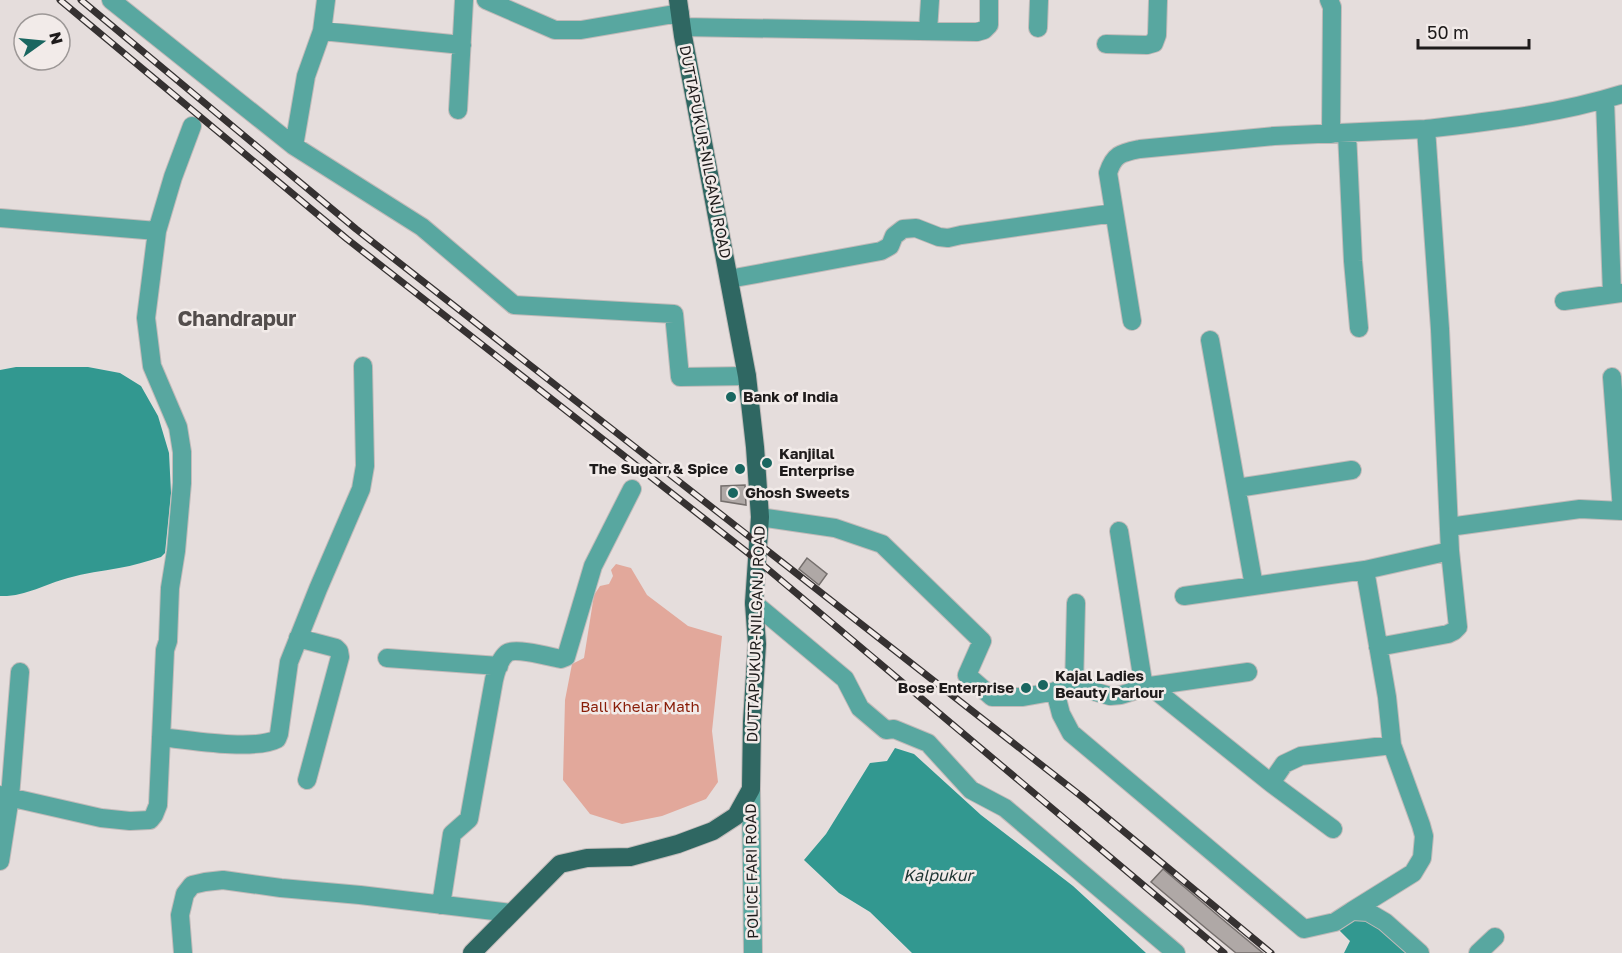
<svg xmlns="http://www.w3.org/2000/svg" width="1622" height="953" viewBox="0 0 1622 953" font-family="'Golos Text',sans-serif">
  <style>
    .green { fill: #e2a89b }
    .water { fill: #329890 }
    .building { fill: #afa8a6; stroke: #756f6d; stroke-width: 1.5 }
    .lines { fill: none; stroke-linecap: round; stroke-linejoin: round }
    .minor-casing { stroke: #c1bab9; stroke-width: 20 }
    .major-casing { stroke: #c1bab9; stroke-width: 20 }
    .minor { stroke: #58a7a0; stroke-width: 18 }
    .major { stroke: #2f6762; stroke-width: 18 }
    .rail-casing { stroke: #353131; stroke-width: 7 }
    .rail { stroke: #f2ebe9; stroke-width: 4.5; stroke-dasharray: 14; stroke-linecap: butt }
    .poi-dot { fill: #196660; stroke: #f2ebe9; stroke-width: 2 }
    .labels { text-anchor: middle; stroke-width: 5; stroke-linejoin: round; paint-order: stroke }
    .street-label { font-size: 15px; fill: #1e1b1b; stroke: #f2ebe9 }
    .poi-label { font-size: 15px; font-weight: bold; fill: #1e1b1b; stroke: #f2ebe9; text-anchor: start }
    .park-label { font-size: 15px; fill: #891d08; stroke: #f2ebe9 }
    .water-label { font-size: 16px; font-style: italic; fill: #1c3331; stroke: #f2ebe9 }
    .district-label { font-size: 21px; font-weight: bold; fill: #534d4c; stroke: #f2ebe9 }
  </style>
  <rect width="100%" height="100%" fill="#e5dddc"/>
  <!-- green -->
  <path class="green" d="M 616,564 L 631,568 L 647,595 L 688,626 L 722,636 L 712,731 L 718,782 L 706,799 L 662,816 L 622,824 L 590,814 L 563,780 L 565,700 L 572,664 L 584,658 L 594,595 L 600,586 L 609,584 L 613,576 L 611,570 Z"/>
  <!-- water -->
  <path class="water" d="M 16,367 L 88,367 L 120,373 L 141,386 L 158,416 L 169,453 L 171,493 L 165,553 L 161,557 C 147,561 133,566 119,568 C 102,571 85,573 68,578 C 45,584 25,597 0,596 L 0,370 Z
    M 895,748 L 914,754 L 981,815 L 1073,886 L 1146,953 L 912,953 L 870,912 L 839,893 L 804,860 L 826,834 L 870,763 L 887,761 Z
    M 1367,917 L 1405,949 L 1406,953 L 1344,953 L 1350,941 L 1339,930 L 1353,918 Z"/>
  <!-- building -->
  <path class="building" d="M 745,485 L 746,505 L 721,501 L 721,486 Z
    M 807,558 L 827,574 L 819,585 L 799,569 Z
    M 1163,869 L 1228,924 L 1263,953 L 1236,953 L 1208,930 L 1151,882 Z"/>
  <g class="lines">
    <defs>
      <path id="minor" d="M 111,0 L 294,146
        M 326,0 L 322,31 L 306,76 L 294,146 L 422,227 L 514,305 L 674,314 L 680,377 L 747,376
        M 486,0 L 555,30 L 581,30 L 680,13
        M 1329,0 L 1332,7 L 1331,134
        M 682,27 L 977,32 L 984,30 L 989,25 L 989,0
        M 1038,28 L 1039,0
        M 322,31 L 462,45
        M 928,31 L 930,0
        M 1106,44 L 1147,45 L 1154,43 L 1157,35 L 1158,0
        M 1605,100 L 1612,293
        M 458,110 L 464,0
        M 1347,133 L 1353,261 L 1359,328
        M 0,218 L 157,231 L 146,318 L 152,366 L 178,427 L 182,452 L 182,483 L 176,551 L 170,588 L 168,641 L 165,650 L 158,805 L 154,815 L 150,820 L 130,821 L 101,818 L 0,795
        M 157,231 L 173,177 L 192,126
        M 729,279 L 881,251 L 890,246 L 894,236 L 903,229 L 916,228 L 939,237 L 948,238 L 961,235 L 1114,213
        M 1564,301 L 1622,293
        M 1132,321 L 1108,173 C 1114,154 1121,153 1140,149 L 1274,136 L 1426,129
        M 1210,340 L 1254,586
        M 1612,377 L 1622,510
        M 1237,488 L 1352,470
        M 760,517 L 835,528 L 882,544 L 982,641 L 967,675 L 992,697 L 1023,697 L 1074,688 L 1089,690 L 1110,696 L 1121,695 L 1150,686 L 1248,672
        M 1449,527 L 1580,509 L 1622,511
        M 1119,531 L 1144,688
        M 1184,596 L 1365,570
        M 754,603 L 845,679 L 860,708 L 886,730 L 894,729 L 928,743 L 971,790 L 1005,808 L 1176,953
        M 298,638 L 336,648 L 339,651 L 340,657 L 307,780
        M 1378,647 L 1448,634 L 1454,631 L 1458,627 L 1450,551
        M 387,658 L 499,666
        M 1150,686 L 1271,783 L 1333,829
        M 1074,688 L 1076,603
        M 1055,691 L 1061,714 L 1071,733 L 1304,929 L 1335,922 L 1352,911 L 1368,912 L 1385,922 L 1420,953
        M 161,737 C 188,740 255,751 277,739 L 279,734 L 289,662 L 318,589 L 361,489 L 365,466 L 363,366
        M 1271,783 L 1284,764 L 1301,756 L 1392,745
        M 751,789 L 753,953
        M 0,861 L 10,797 L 20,672
        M 441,905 L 452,834 L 469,819 L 494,680 C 496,671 500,659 507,653 C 514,647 551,657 561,659 L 566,657 L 593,566 L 632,489
        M 1352,911 L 1413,873 L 1422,858 L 1424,836 L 1421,825 L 1392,745 L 1387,697 L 1365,570 L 1450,551 L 1440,329 L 1426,129 C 1492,121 1558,114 1622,94
        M 183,953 L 180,915 L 185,894 L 192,885 L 205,882 L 223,880 L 281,888 L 360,895 L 511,913
        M 1478,953 L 1495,937"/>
      <path id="major" d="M 472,953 L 560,864 L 587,858 L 630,857 L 678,844 L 713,831 L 736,816 L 751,789 L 752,722 L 757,644 L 754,603 L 760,517 L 755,447 L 747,376 L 683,36 L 678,0"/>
    </defs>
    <!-- minor casing -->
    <use href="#minor" class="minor-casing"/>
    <!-- major casing -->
    <use href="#major" class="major-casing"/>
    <!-- minor -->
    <use href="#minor" class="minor"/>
    <!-- major -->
    <use href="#major" class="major"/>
    <defs>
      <path id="rail" d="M 60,0 L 347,239 L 757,560 L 1224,953
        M 81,0 L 356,229 L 1081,796 L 1271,953"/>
    </defs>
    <!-- rail casing -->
    <use href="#rail" class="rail-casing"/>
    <!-- rail -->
    <use href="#rail" class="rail"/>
  </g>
  <!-- markers -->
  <g class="poi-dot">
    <circle cx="731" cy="397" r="6"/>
    <circle cx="767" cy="463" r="6"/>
    <circle cx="740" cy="469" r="6"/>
    <circle cx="733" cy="493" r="6"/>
    <circle cx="1043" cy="685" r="6"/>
    <circle cx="1026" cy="688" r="6"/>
  </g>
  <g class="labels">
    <!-- street labels -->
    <g class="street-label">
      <text transform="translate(705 152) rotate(79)" y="5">DUTTAPUKUR-NILGANJ ROAD</text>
      <text transform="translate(756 634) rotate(-88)" y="5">DUTTAPUKUR-NILGANJ ROAD</text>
      <text transform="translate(752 871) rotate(-91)" y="5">POLICE FARI ROAD</text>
    </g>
    <!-- poi labels -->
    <g class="poi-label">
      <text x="743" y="402">Bank of India</text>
      <text x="779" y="459">Kanjilal<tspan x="779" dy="17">Enterprise</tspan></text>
      <text x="728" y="474" text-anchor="end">The Sugarr &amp; Spice</text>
      <text x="745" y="498">Ghosh Sweets</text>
      <text x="1055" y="681">Kajal Ladies<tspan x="1055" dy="17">Beauty Parlour</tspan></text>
      <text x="1014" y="693" text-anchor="end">Bose Enterprise</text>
    </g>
    <!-- park labels -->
    <g class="park-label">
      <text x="640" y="712">Ball Khelar Math</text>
    </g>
    <!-- water labels -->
    <g class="water-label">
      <text x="938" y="881">Kalpukur</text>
    </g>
    <!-- district labels -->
    <g class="district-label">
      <text x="237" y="326">Chandrapur</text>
    </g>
  </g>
  <!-- north arrow -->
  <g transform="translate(42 42) rotate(75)"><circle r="28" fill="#f2ebe9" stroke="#9d9897" stroke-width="1.5"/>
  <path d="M0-4.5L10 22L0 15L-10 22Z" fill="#196660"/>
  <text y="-9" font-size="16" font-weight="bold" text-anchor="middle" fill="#1e1b1b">N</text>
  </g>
  <!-- scale -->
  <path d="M1418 39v9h111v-9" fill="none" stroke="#1e1b1b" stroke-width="3"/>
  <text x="1427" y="39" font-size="18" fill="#1e1b1b" stroke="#f2ebe9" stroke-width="4.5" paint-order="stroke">50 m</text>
</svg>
